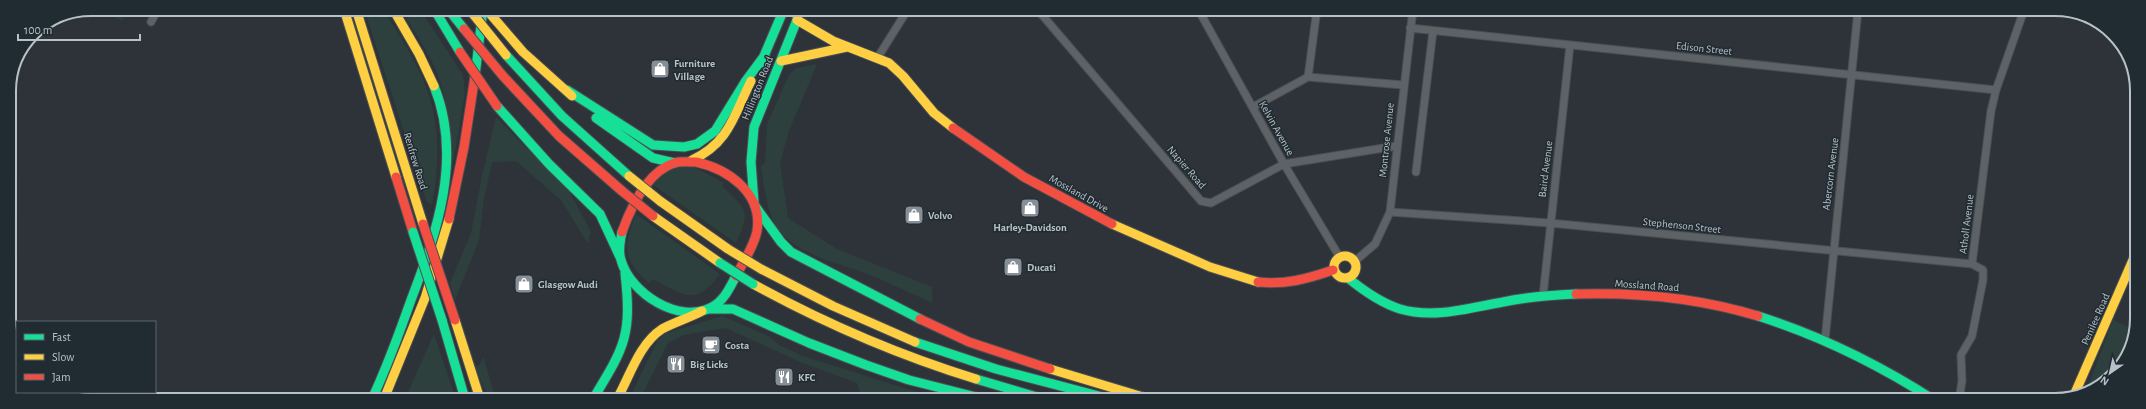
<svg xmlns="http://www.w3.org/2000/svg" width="2146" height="409" viewBox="0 0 2146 409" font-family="'Alegreya Sans',sans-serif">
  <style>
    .green { fill: #2d403e }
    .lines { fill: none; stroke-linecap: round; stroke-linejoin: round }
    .street-casing { stroke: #4b4f53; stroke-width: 9 }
    .fast-casing { stroke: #4b4f53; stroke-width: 11 }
    .slow-casing { stroke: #4b4f53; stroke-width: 11 }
    .jam-casing { stroke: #4b4f53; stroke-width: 11 }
    .street { stroke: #5d6266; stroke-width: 7 }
    .fast { stroke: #16e098; stroke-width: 9 }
    .slow { stroke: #ffcf43; stroke-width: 9 }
    .jam { stroke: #f24e42; stroke-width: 9 }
    .fast-bridge-casing { stroke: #4b5055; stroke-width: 11; stroke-linecap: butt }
    .slow-bridge-casing { stroke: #4b5055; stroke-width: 11; stroke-linecap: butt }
    .jam-bridge-casing { stroke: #4b5055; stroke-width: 11; stroke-linecap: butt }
    .fast-bridge { stroke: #16e098; stroke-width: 9 }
    .slow-bridge { stroke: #ffcf43; stroke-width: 9 }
    .jam-bridge { stroke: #f24e42; stroke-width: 9 }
    .labels { text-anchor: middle; stroke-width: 3; stroke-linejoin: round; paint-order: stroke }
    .street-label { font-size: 11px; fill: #b8c1c8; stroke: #212b32 }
    .poi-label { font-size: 11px; font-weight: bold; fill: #b8c1c8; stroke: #212b32; text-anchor: start }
    .rim { fill: none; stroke: #b8c1c8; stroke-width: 2 }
  </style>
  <rect width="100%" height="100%" fill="#2d3338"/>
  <!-- green -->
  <path class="green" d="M 114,9 L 128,9 L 122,21 L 111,15 Z
    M 364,9 L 383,9 C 404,43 429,79 435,120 C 439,146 437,179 432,205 L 427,202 Z
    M 401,9 L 420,9 L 463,75 L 465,93 L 451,175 C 450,140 450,101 435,68 C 426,48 412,29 401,9 Z
    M 817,64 L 789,131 L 780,163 L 788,218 L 837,249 L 932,287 L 932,303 C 910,293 888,282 865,273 C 838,263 802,256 781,233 C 767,216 764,187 761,166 L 765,163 L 767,124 L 789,75 L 796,68 Z
    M 496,117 L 569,191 L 591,232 L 588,244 L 561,200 L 516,161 L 492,162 L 484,199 L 479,240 L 455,300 L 450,283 L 471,233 L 482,176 Z
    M 684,167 L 696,168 L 724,183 L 722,186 C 747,210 751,211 736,243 L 652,184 L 670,170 Z
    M 636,214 L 720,274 C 695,307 685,296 653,279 L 649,283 C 621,260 624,245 636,214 Z
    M 723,316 L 770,337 L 779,345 L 803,356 L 907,389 L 948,400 L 877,399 L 860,393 L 857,383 L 800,362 L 726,328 L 684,335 L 668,343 L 640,399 L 629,399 L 657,341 L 666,333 Z
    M 2113,320 L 2136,330 L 2126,359 L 2109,379 L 2087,389 Z
    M 434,334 L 456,399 L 405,399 Z
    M 482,358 L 484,359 L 496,399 L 490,399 L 474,368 L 481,363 Z"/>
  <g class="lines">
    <defs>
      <path id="street" d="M 1037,9 L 1201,201 L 1211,203 L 1284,164 L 1396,146
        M 1198,9 L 1284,164 L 1339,256
        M 151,22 L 158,9
        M 1410,28 L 1996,90
        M 878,57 L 908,9
        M 1308,77 L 1317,9
        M 1253,107 L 1308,77 L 1403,85
        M 1416,172 L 1433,31
        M 1390,212 L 1550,223 L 1972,264 L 1983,270 L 1983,280 L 1972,336 L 1961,355 L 1962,381 L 1959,400
        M 1355,261 L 1375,244 L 1390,212 L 1413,9
        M 1972,264 L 1991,111 L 1996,90 L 2024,10
        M 1543,296 L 1570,45
        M 1825,340 L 1858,10"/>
      <path id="fast" d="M 434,9 L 460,52
        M 448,9 L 464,29
        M 506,55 L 562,116 L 629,176
        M 761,63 L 784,9
        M 475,76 L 483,9
        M 567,90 L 653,145 L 684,147 L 697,144 L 715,131 L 745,82 L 765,55
        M 497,106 L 549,164 L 600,214 L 620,257
        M 596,118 L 653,158 L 675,163
        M 754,202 L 751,162 L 754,127 L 797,20 L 798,9
        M 755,206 L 781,242 L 791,252 L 920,319
        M 622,232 C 620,241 618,251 621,260 C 630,293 679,325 712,307 C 724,301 730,287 736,276
        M 1348,278 C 1364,291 1381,303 1400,309 C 1434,319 1469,308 1503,302 C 1527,297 1551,295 1576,294
        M 710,309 L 733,309 L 809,343 L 866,365 L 909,380 L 988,400
        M 1758,316 C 1821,336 1878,364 1934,400
        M 442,320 L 465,399
        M 915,342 L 996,369 L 1114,400
        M 976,379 L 1047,400
        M 372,399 C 387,367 399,334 411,300 C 437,232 463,157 434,86
        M 593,399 C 625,346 632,336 625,273"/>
      <path id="slow" d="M 344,9 L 396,177
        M 356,9 L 423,224
        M 393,9 L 419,54 L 434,86
        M 486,9 L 523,52 L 572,96
        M 797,20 L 833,41 L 889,63 L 903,76 L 934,113 L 953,128
        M 781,61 L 847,47
        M 692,160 C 729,143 734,115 751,81
        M 660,201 L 728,249
        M 653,216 L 720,263
        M 1112,224 L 1210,267 L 1258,282
        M1334 267a11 11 0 1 1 22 0a11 11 0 1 1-22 0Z
        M 761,269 L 833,306 L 915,342
        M 753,284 C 824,323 898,355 976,379
        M 455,320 L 480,399
        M 1050,369 L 1153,400
        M 2075,393 L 2136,253
        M 384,399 L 425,298 L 449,219
        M 617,399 C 630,376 639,344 662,329 C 675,322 689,318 702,311"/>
      <path id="jam" d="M 503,76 L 559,136 L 622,191
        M 953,128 L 1024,177 L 1112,224
        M 696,162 C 728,169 763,193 757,231 C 754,247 743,262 736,276
        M 396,177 L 413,232
        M 449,219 L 464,147 L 475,76
        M 622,232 C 631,207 647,172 674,163 C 681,161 689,162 696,162
        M 1258,282 C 1285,285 1307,279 1333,270
        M 1576,294 C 1637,292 1699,298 1758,316
        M 920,319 L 969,342 L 1050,369"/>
    </defs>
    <!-- street casing -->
    <use href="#street" class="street-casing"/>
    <!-- fast casing -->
    <use href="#fast" class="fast-casing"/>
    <!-- slow casing -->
    <use href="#slow" class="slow-casing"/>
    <!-- jam casing -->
    <use href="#jam" class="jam-casing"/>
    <!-- street -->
    <use href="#street" class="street"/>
    <!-- fast -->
    <use href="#fast" class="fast"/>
    <!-- slow -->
    <use href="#slow" class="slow"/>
    <!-- jam -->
    <use href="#jam" class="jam"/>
    <defs>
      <path id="fast-bridge" d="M 413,232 L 442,320
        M 720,263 L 753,284"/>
      <path id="slow-bridge" d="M 469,9 L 506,55
        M 629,176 L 660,201
        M 728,249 L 761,269"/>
      <path id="jam-bridge" d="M 464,29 L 503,76
        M 460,52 L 497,106
        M 622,191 L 653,216
        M 423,224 L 455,320"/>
    </defs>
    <!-- fast-bridge casing -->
    <use href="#fast-bridge" class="fast-bridge-casing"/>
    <!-- slow-bridge casing -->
    <use href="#slow-bridge" class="slow-bridge-casing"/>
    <!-- jam-bridge casing -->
    <use href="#jam-bridge" class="jam-bridge-casing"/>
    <!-- fast-bridge -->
    <use href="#fast-bridge" class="fast-bridge"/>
    <!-- slow-bridge -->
    <use href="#slow-bridge" class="slow-bridge"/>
    <!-- jam-bridge -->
    <use href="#jam-bridge" class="jam-bridge"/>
  </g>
  <!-- icons -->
  <defs>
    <symbol id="shop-square" viewBox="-11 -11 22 22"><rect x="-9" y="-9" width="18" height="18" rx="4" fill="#878f96" stroke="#212b32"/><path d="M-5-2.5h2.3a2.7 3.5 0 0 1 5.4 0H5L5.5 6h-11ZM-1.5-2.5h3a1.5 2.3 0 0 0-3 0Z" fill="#fff"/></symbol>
    <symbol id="cafe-square" viewBox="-11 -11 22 22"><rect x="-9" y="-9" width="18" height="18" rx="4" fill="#878f96" stroke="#212b32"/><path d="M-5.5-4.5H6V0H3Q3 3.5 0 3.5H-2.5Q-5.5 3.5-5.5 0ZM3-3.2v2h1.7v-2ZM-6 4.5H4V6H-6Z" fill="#fff"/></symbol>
    <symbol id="restaurant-square" viewBox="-11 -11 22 22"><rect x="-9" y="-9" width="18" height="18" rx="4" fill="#878f96" stroke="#212b32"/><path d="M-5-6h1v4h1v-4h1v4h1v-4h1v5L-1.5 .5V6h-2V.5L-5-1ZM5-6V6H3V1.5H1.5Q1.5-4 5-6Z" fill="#fff"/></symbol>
  </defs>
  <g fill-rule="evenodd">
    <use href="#shop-square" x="649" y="58" width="22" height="22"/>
    <use href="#shop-square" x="1019" y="197" width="22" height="22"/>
    <use href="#shop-square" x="903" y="204" width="22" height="22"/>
    <use href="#shop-square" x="1002" y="256" width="22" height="22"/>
    <use href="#shop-square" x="513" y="273" width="22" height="22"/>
    <use href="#cafe-square" x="700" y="334" width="22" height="22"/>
    <use href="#restaurant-square" x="665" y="353" width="22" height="22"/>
    <use href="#restaurant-square" x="773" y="366" width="22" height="22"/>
  </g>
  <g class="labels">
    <!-- street labels -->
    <g class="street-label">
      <text transform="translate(1704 48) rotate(6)" y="4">Edison Street</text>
      <text transform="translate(757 88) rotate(-68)" y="4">Hillington Road</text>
      <text transform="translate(1277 128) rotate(61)" y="4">Kelvin Avenue</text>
      <text transform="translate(1386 140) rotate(-84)" y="4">Montrose Avenue</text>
      <text transform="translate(416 161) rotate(73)" y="4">Renfrew Road</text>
      <text transform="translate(1187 167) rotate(49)" y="4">Napier Road</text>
      <text transform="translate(1545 169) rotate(-83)" y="4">Baird Avenue</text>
      <text transform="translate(1830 174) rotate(-83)" y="4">Abercorn Avenue</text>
      <text transform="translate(1079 193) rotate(29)" y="4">Mossland Drive</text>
      <text transform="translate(1966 224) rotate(-83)" y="4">Atholl Avenue</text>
      <text transform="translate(1682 225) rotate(6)" y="4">Stephenson Street</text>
      <text transform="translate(1647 285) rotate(4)" y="4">Mossland Road</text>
      <text transform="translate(2095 319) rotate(-66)" y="4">Penilee Road</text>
    </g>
    <!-- poi labels -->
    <g class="poi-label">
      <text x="674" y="67">Furniture<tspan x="674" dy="13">Village</tspan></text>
      <text x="928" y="219">Volvo</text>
      <text x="1030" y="231" text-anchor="middle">Harley-Davidson</text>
      <text x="1027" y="271">Ducati</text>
      <text x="538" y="288">Glasgow Audi</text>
      <text x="725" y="349">Costa</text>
      <text x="690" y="368">Big Licks</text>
      <text x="798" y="381">KFC</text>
    </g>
  </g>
  <!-- crop -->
  <path d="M0 0H2146V409H0ZM91 16H2055A75 75 0 0 1 2130 91V318A75 75 0 0 1 2055 393H91A75 75 0 0 1 16 318V91A75 75 0 0 1 91 16Z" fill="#212b32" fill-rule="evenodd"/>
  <path class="rim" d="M91 16H2055A75 75 0 0 1 2130 91V318A75 75 0 0 1 2055 393H91A75 75 0 0 1 16 318V91A75 75 0 0 1 91 16Z"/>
  <!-- legend -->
  <rect x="16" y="321" width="140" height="72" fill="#212b32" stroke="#5d676e"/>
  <rect x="24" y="334" width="20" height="6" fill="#16e098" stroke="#5d676e"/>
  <text x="52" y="341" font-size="12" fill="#b8c1c8">Fast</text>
  <rect x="24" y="354" width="20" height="6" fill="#ffcf43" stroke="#5d676e"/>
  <text x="52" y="361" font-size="12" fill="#b8c1c8">Slow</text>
  <rect x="24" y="374" width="20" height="6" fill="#f24e42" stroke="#5d676e"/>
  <text x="52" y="381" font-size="12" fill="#b8c1c8">Jam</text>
  <!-- north arrow -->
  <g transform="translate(2110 373) rotate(214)" stroke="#212b32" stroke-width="3" paint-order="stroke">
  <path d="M0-3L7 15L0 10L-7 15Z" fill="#b8c1c8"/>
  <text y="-6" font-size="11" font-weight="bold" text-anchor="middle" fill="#b8c1c8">N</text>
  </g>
  <!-- scale -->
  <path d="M18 34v6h122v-6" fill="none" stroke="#b8c1c8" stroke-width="2"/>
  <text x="24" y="34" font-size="12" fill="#b8c1c8" stroke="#212b32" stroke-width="3" paint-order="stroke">100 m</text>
</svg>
